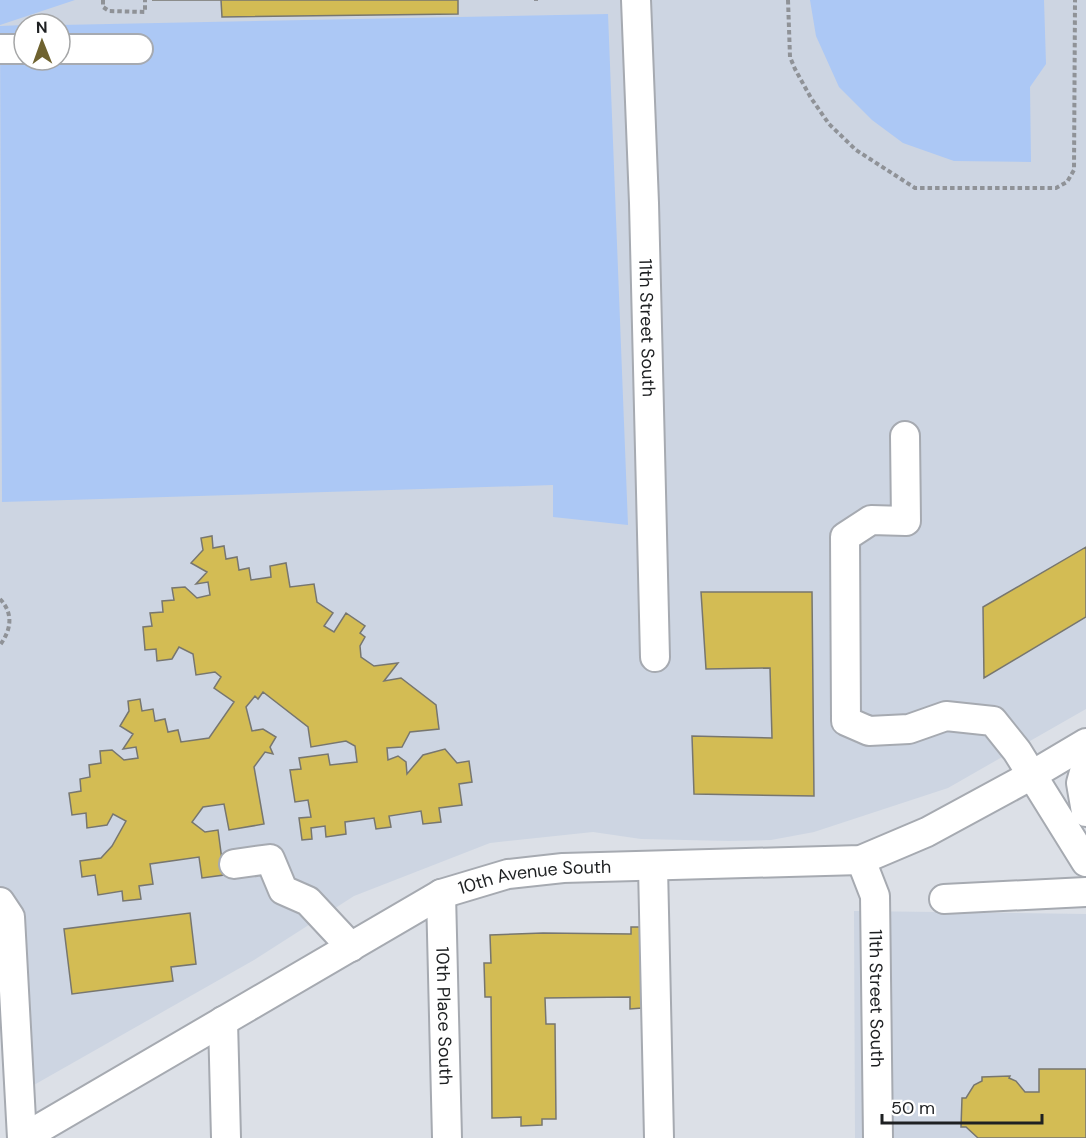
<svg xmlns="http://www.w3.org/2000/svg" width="1086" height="1138" viewBox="0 0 1086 1138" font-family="'DM Sans',sans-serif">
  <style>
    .built { fill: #cdd5e2; fill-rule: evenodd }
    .green { fill: #acc8f5 }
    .building { fill: #d3bc54; stroke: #77766f; stroke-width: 1.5 }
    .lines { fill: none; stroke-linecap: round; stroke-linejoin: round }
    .minor-casing { stroke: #a6aab1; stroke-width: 32 }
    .path { stroke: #8f9297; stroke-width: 4; stroke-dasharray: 4.5 3; stroke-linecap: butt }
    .minor { stroke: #fff; stroke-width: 28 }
    .labels { text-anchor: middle; stroke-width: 4.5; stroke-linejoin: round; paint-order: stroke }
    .street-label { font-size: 18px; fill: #1e2022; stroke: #fff }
  </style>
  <rect width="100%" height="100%" fill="#dce0e7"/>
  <!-- built -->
  <path class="built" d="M 0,0 L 1086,0 L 1086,709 L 948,788 L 814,832 L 771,840 L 729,841 L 641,839 L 593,832 L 490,843 L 354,896 L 254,960 L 18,1094 L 0,902 ZM 24,24 L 60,24 L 60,60 L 24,60 Z
    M 854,911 L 1086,914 L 1086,1138 L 855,1138 Z"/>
  <!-- green -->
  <path class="green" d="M 0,0 L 75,0 L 0,25 Z
    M 810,0 L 1044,0 L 1046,64 L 1030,87 L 1031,162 L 954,161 L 903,143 L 872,120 L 839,87 L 816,36 Z
    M 608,14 L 628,525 L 553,517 L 553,485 L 2,502 L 0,26 L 24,25 L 24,60 L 60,60 L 60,25 Z"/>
  <!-- building -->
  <path class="building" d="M 152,0 L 458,0 L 458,14 L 222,17 L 221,0 Z
    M 212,536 L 213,548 L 224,546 L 226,559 L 237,557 L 239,570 L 249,568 L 251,580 L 271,577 L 270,566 L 286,563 L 290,587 L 314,584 L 317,602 L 333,613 L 324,626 L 334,632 L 346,613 L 365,626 L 360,633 L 365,637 L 360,646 L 361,657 L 374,666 L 398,663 L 384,681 L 401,678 L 436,705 L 439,729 L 410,732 L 402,747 L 387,748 L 388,760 L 398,756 L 406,762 L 407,774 L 423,755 L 445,749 L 457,763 L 469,761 L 472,782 L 459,784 L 462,805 L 439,808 L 441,822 L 423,824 L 421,811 L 389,816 L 391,827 L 376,829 L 374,818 L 345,822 L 346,834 L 326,837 L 325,826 L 311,828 L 312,839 L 302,840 L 299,818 L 311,817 L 308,800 L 295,802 L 290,770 L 301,769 L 299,758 L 328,754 L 330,765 L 357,762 L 355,746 L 346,741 L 311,747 L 308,727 L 263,692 L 258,699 L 255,696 L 246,707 L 252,731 L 263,729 L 276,737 L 270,747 L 273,754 L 265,752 L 254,767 L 264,824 L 229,830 L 224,804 L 203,807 L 192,822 L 205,832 L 218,830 L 224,875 L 202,878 L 199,857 L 150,864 L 153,884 L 139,886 L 141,899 L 123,901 L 122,891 L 98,895 L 95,875 L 82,877 L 80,861 L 101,858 L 112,846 L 126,821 L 113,814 L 107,825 L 87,828 L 86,813 L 72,815 L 69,793 L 81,791 L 80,779 L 90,777 L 89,765 L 101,763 L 100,751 L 112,750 L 124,760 L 138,758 L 136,747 L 123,749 L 133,734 L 120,726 L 129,711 L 128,701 L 140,699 L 142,711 L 153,709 L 155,721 L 165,719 L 168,732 L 178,730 L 181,742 L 209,738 L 234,702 L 214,688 L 221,677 L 215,672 L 196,675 L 193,654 L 179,647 L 172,659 L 157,661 L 156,649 L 145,650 L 143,627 L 152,626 L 150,613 L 163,612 L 162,601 L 174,600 L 172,588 L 185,587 L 197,598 L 210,595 L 208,582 L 196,584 L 207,572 L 191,563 L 203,550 L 201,538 Z
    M 1086,547 L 1086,617 L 984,678 L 983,607 Z
    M 701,592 L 812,592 L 814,796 L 694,794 L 692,736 L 772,738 L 770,668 L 706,669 Z
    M 190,913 L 196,964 L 171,967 L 173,981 L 72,994 L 64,929 Z
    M 631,927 L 641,927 L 642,1008 L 630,1009 L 630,997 L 545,998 L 546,1024 L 555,1024 L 556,1119 L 542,1119 L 542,1125 L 521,1126 L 521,1117 L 492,1118 L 491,997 L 485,997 L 484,963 L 491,963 L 490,935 L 543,933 L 631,934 Z
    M 1039,1069 L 1086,1069 L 1086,1138 L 978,1138 L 966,1127 L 961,1127 L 962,1098 L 966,1098 L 974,1085 L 982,1081 L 982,1077 L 1010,1076 L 1009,1078 L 1016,1081 L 1025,1092 L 1039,1092 Z"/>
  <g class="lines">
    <defs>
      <g id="minor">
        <path id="s1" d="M 636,0 L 644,203 L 655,657"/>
        <path d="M 0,49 L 24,49"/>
        <path d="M 60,49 L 138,49"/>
        <path d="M 905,436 L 906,521 L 871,520 L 845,537 L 846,721 L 869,731 L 909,729 L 946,716 L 993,721 L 1017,751 L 1086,862"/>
        <path d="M 1086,765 L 1081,783 L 1086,812"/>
        <path id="s2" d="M 861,860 L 875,896 L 878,1138"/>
        <path d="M 234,864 L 270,859 L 283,890 L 308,901 L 351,947"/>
        <path d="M 653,867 L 659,1138"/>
        <path id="s3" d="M 441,894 L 447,1138"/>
        <path d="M 944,899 L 1086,892"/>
        <path d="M 0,902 L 10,917 L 22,1138"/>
        <path d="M 223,1021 L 226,1138"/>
        <path id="s4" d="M 23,1138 L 441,894 L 508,874 L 563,868 L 861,860 L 927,832 L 1032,775 L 1086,743"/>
      </g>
    </defs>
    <!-- minor casing -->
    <use href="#minor" class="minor-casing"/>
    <!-- path -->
    <path class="path" d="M 103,0 L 103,7 L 109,11 L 145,12 L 145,0
      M 536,0 L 536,1
      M 788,0 L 790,57 L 795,69 L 811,98 L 829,124 L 856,150 L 915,188 L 1056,188 L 1067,182 L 1074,170 L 1075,0
      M 0,599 C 14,614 11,630 0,645"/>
    <!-- minor -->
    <use href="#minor" class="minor"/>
  </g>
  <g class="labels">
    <!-- street labels -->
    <g class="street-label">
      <text dy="6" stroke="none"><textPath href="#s1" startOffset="328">11th Street South</textPath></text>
      <text dy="6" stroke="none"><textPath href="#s4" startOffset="580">10th Avenue South</textPath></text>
      <text dy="6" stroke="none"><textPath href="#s2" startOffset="141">11th Street South</textPath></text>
      <text dy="6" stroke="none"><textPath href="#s3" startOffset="122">10th Place South</textPath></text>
    </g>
  </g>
  <!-- north arrow -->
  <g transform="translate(42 42) rotate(359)"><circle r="28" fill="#ffffff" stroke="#a5a6a7" stroke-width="1.5"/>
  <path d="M0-4.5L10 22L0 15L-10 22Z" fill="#6e622f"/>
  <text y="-9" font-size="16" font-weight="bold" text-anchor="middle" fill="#1e2022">N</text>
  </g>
  <!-- scale -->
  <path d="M882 1114v9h160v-9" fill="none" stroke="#1e2022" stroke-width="3"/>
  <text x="891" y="1114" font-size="18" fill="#1e2022" stroke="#ffffff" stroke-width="4.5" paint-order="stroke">50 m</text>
</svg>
